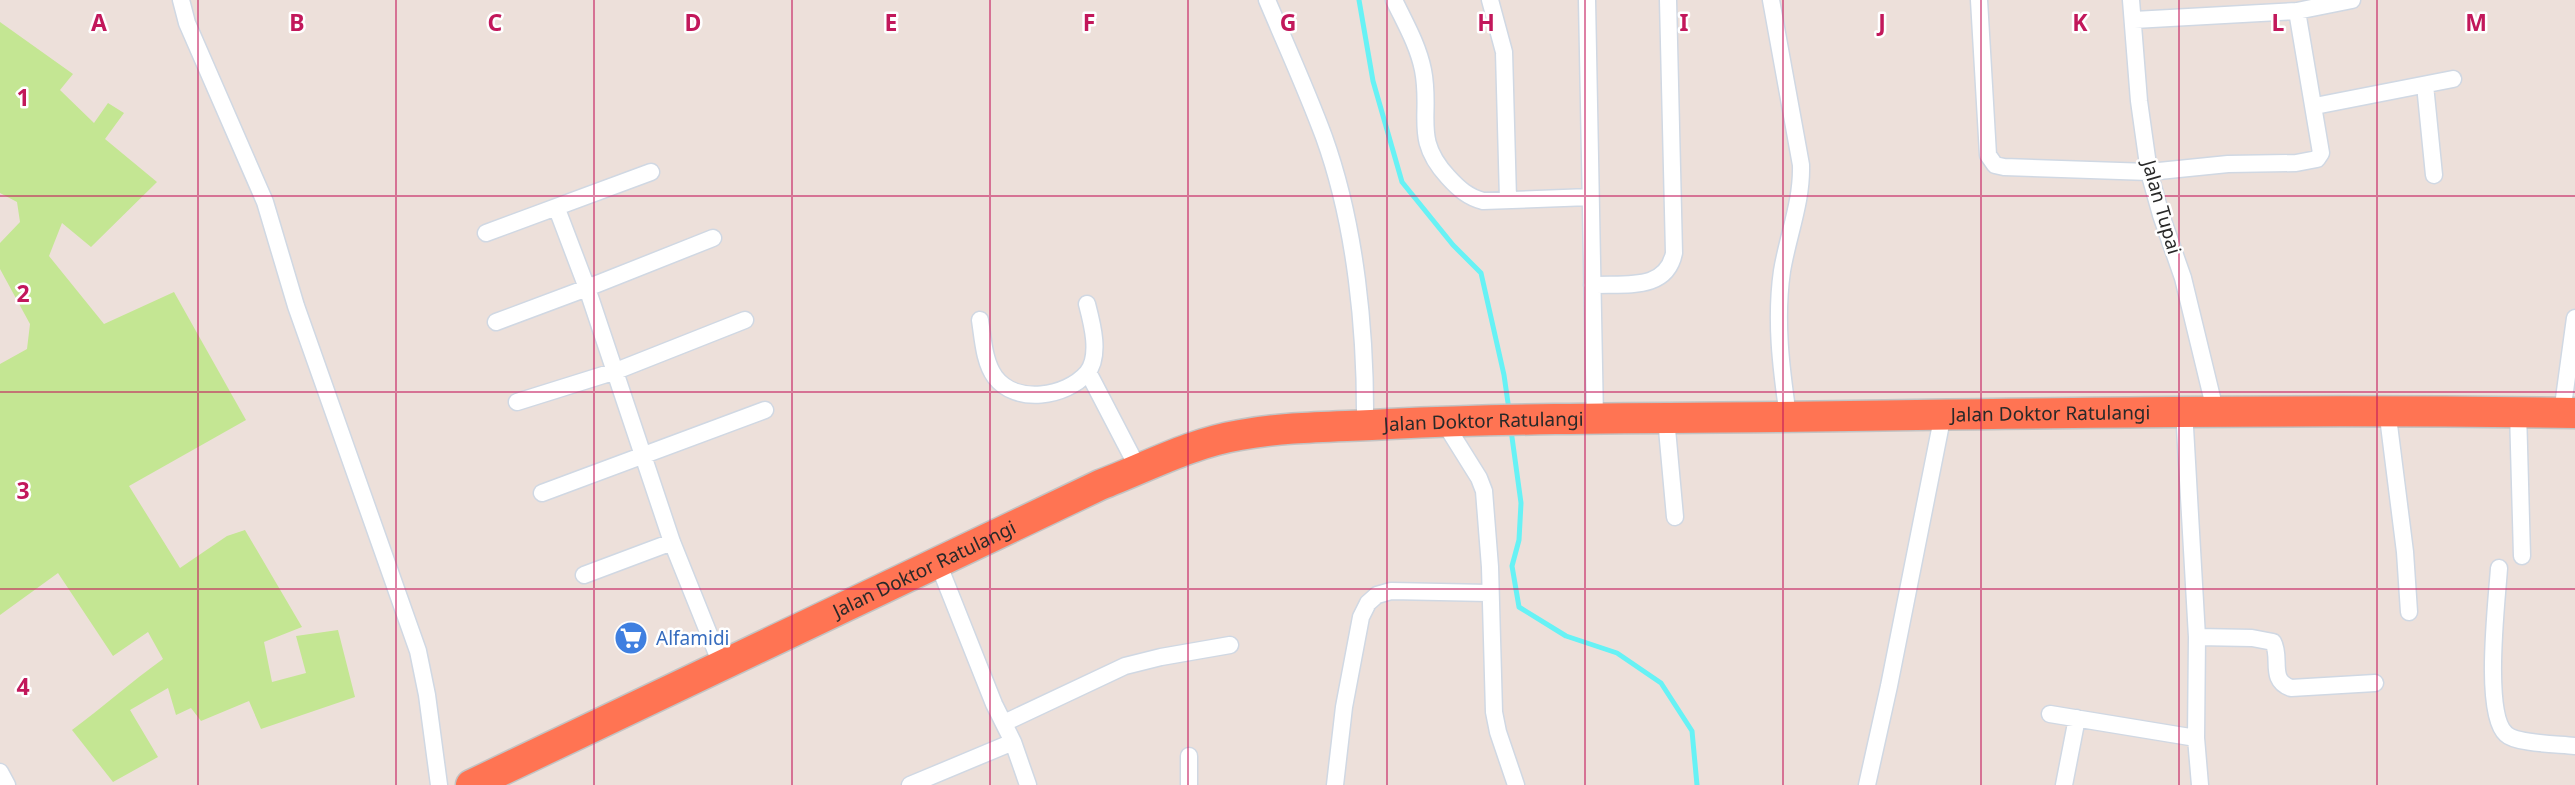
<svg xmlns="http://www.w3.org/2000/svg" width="2575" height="785" viewBox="0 0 2575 785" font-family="'Noto Sans',sans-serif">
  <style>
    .green { fill: #c4e693 }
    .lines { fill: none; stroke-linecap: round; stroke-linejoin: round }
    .stream { stroke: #67f2f5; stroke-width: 5 }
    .street-casing { stroke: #d0d8e3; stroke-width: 19 }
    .highway-casing { stroke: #c3c3c3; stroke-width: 33 }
    .street { stroke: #fff; stroke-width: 16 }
    .highway { stroke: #ff7453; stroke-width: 30 }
    .grid { fill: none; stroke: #c2185b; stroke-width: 2; stroke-opacity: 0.55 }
    .labels { text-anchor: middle; stroke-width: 5; stroke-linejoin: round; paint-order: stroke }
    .street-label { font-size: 19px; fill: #292929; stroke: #fff }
    .shop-label { font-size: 19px; fill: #366cbe; stroke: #fff; text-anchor: start }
    .grid-label { font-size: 23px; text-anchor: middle; font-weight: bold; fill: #c2185b; stroke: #fff; stroke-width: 5; stroke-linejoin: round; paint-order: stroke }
  </style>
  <rect width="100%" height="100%" fill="#ede0da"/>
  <!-- green -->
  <path class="green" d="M 0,22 L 73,74 L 60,90 L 94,123 L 108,103 L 124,113 L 105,139 L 157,182 L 91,247 L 62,223 L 49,256 L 104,324 L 174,292 L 246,420 L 129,486 L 180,568 L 227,536 L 245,530 L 302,627 L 264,642 L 272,682 L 306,673 L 296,636 L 338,630 L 355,697 L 261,729 L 249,701 L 201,721 L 191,708 L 176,715 L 168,688 L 130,710 L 158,757 L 113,782 L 72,730 C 103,707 131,682 163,659 L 148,632 L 113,656 L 58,573 L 0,615 L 0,364 L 27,349 L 30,324 L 0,269 L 0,243 L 20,222 L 17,202 L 0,193 Z"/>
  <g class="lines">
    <!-- stream -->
    <path class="stream" d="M 1359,0 L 1373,81 L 1402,182 L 1453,245 L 1481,273 L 1504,375 L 1509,410
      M 1511,430 L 1521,503 L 1519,540 L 1512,566 L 1519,607 L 1566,636 L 1617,653 L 1661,683 L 1692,731 L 1697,785"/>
    <defs>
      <path id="street" d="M 181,0 L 187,23 L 265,202 L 296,306 L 418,651 L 427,695 L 439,785
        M 1267,0 C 1286,45 1307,91 1324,137 C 1356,226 1366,332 1365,426
        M 1394,0 C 1405,23 1418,45 1423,70 C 1432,116 1412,138 1448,177 C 1459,189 1468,197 1483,201 L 1590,197
        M 1490,0 L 1504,52 L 1508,199
        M 1587,0 L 1595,419
        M 1771,0 L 1801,165 C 1802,202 1788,235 1782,271 C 1775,320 1781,368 1788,416
        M 1979,0 L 1988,155 L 1995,165 L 2004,167 L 2149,172 L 2228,164 L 2296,163 L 2317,159 L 2321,153 L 2297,11
        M 2131,0 L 2139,101 L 2149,172 L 2161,215 L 2183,278 L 2215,410
        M 2134,20 L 2297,11 L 2352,0
        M 2425,85 L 2434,175
        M 2315,106 L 2453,79
        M 557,209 L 587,288 L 672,542 L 721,664
        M 486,233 L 651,172
        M 1592,285 C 1624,283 1666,292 1674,253 L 1668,0
        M 980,320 C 983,339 984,362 995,377 C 1016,405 1066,397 1087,373 C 1101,356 1092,323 1087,304
        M 496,322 L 587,288 L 713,238
        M 1088,372 L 1139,470
        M 517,402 L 616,371 L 745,320
        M 2387,409 L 2405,552 L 2409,612
        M 2184,410 L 2197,637 L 2252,638 L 2273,642 C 2282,658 2268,680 2291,688 L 2375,683
        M 2518,411 L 2522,556
        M 2562,413 L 2575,318
        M 1666,418 L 1675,517
        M 1444,422 L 1479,478 L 1484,491 L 1490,567 L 1494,712 L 1498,732 L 1516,785
        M 542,493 L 765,410
        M 938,563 L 994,704 L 1013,742 L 1028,785
        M 2499,568 C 2497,600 2483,714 2506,734 C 2516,744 2560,744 2575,746
        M 584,575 L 672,542
        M 2197,637 L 2196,738 L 2200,785
        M 2050,714 L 2196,738
        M 1004,723 L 1125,666 L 1161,657 L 1230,645
        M 0,772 L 7,785
        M 910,785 L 1013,742
        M 1189,785 L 1189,756
        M 1335,785 L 1344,707 L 1361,617 L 1368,603 L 1377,595 L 1391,591 L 1489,593
        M 1867,785 L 1889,686 L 1943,414
        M 2064,785 L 2077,718"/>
      <g id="highway">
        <path id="s1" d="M 471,785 L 1100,485 C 1147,467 1191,443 1240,435 C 1289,426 1340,427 1389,424 C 1518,418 1648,418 1777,417 C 2043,413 2309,409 2575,413"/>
      </g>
    </defs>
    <!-- street casing -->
    <use href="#street" class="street-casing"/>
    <!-- highway casing -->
    <use href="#highway" class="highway-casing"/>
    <!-- street -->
    <use href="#street" class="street"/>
    <!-- highway -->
    <use href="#highway" class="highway"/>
  </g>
  <!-- grid -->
  <path class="grid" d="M 198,0 L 198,785M 396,0 L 396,785M 594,0 L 594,785M 792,0 L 792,785M 990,0 L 990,785M 1188,0 L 1188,785M 1387,0 L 1387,785M 1585,0 L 1585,785M 1783,0 L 1783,785M 1981,0 L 1981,785M 2179,0 L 2179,785M 2377,0 L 2377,785M 0,196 L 2575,196M 0,392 L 2575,392M 0,589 L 2575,589"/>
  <!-- icons -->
  <defs>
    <symbol id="supermarket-disc" viewBox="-11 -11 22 22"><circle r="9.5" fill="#3f7fe0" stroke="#fff"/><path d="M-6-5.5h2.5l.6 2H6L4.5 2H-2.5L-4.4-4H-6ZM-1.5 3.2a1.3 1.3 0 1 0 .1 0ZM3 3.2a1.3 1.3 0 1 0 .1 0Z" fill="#fff"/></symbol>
  </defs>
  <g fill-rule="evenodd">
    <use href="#supermarket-disc" x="612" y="619" width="38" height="38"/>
  </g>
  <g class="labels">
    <!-- street labels -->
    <g class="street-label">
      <text transform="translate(2162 207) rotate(74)" y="7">Jalan Tupai</text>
      <text dy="7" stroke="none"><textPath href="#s1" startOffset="1657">Jalan Doktor Ratulangi</textPath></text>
      <text dy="7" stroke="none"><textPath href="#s1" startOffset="1090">Jalan Doktor Ratulangi</textPath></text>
      <text dy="7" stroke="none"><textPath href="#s1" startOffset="502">Jalan Doktor Ratulangi</textPath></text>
    </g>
    <!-- shop labels -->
    <g class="shop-label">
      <text x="656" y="645">Alfamidi</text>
    </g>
  </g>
  <g class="grid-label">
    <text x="99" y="31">A</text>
    <text x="297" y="31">B</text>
    <text x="495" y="31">C</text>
    <text x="693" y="31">D</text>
    <text x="891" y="31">E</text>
    <text x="1089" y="31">F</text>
    <text x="1288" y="31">G</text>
    <text x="1486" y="31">H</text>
    <text x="1684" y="31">I</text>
    <text x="1882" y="31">J</text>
    <text x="2080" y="31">K</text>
    <text x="2278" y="31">L</text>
    <text x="2476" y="31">M</text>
    <text x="23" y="106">1</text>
    <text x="23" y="302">2</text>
    <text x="23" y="499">3</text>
    <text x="23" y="695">4</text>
  </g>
</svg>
